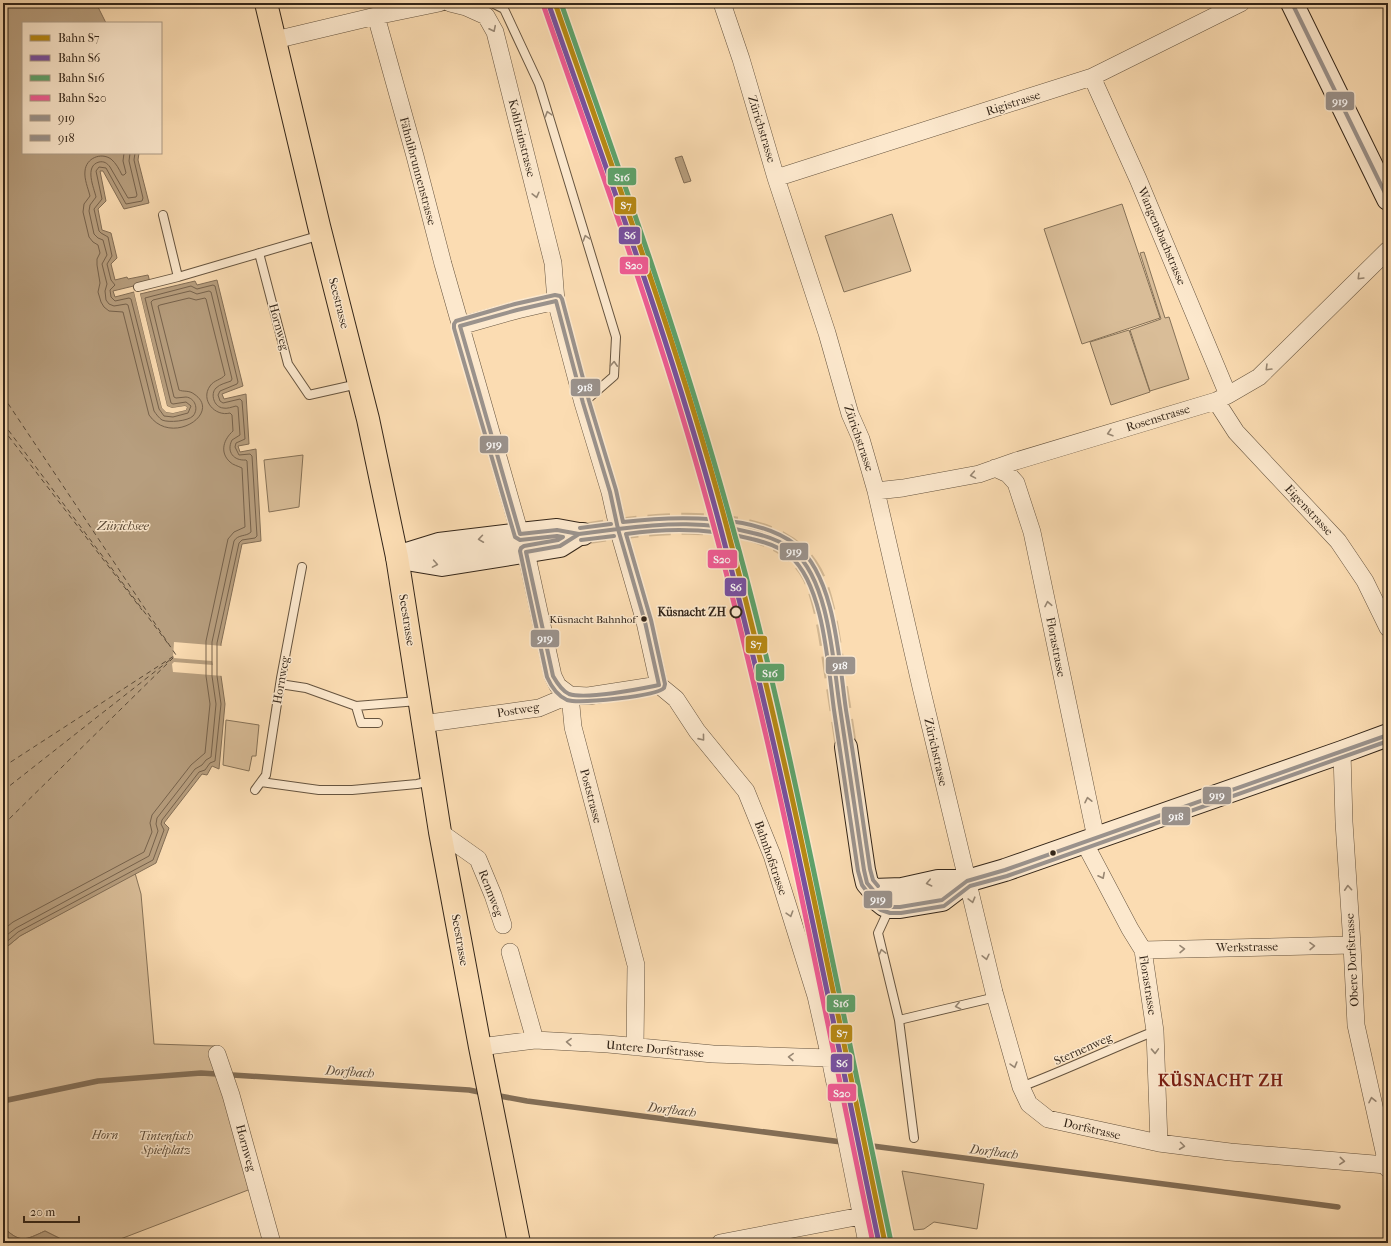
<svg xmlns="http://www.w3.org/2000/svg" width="1391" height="1246" viewBox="0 0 1391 1246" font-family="'IM FELL French Canon',serif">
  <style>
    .green { fill: #d9bd98; stroke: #867258 }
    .water { fill: #b79e7e; stroke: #836e56 }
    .pier { fill: #fbdcb2 }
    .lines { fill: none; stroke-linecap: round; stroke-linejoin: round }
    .shore { stroke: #76624c; stroke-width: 1 }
    .stream { stroke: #836e56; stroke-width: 5.5 }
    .ferry { stroke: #5b4a37; stroke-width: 1; stroke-dasharray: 5 4; stroke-linecap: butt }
    .secondary-tunnel { stroke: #d3b893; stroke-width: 22; stroke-dasharray: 22 11; stroke-linecap: butt }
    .lane-casing { stroke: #66543f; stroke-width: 10 }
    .street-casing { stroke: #66543f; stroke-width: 18 }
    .secondary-casing { stroke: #342619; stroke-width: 24 }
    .primary-casing { stroke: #342619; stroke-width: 24 }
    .lane { stroke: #fce8cd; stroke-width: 8 }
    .street { stroke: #fce8cd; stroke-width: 17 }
    .secondary { stroke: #fce8cd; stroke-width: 22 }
    .primary { stroke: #fbdcb2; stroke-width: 22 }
    .bus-1-casing { stroke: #fce8cd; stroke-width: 7 }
    .bus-2-casing { stroke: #fce8cd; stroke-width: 7 }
    .bus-1 { stroke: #9a928c; stroke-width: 4 }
    .bus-2 { stroke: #9a928c; stroke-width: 4 }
    .rail-1-casing { stroke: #fce8cd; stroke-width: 8 }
    .rail-2-casing { stroke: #fce8cd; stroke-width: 8 }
    .rail-3-casing { stroke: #fce8cd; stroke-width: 8 }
    .rail-4-casing { stroke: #fce8cd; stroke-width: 8 }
    .rail-1 { stroke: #b78913; stroke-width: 5 }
    .rail-2 { stroke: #7751a1; stroke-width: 5 }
    .rail-3 { stroke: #5da36b; stroke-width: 5 }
    .rail-4 { stroke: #f05b94; stroke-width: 5 }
    .oneway { stroke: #988773 }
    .stop-dot { fill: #fce8cd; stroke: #342619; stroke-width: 2 }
    .bus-dot { fill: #342619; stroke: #fce8cd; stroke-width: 1.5 }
    .labels { text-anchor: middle; stroke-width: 3; stroke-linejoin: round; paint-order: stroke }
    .bus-label { font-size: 11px; fill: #342619; stroke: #fce8cd; text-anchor: end }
    .street-label { font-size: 12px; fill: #342619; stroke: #fce8cd }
    .stop-label { font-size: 12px; font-weight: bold; fill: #342619; stroke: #fce8cd; text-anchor: end }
    .park-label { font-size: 12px; font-style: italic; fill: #5d4c39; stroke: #fce8cd }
    .water-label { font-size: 13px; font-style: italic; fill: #5b4a37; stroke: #fce8cd }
    .district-label { font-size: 16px; font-weight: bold; letter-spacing: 1px; fill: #7a1f14; stroke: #fce8cd }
    .line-badge { stroke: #fce8cd; stroke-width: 1.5 }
    .badge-label { font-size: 11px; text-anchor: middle; font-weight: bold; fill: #fff }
  </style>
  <rect width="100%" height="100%" fill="#fbdcb2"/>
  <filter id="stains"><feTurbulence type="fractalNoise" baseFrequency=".005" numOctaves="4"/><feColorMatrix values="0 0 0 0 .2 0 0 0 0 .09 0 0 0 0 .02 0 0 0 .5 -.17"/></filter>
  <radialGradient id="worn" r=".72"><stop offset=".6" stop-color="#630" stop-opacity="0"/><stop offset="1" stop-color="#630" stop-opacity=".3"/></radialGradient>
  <!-- green -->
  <path class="green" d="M 1122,204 L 1160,318 L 1082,344 L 1044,229 Z
    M 892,214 L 911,271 L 844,292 L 825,236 Z
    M 1144,252 L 1165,318 L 1169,317 L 1189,379 L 1150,391 L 1130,330 L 1161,319 L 1140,253 Z
    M 1129,330 L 1150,392 L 1111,405 L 1090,342 Z
    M 303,455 L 299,507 L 269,512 L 264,460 Z
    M 226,720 L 259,725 L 256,756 L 252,756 L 249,771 L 223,765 Z
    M 135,873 L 141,894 L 154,1044 L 215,1046 L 256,1187 L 110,1243 L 69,1243 L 45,1231 C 25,1240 21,1244 3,1227 L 3,950 L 20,936 Z
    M 902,1171 L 984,1184 L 977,1229 L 934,1222 L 924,1229 L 914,1230 Z"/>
  <!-- water -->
  <path class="water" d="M 3,3 L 96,3 L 106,23 L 23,23 L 23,153 L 139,153 L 138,160 L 149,203 L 124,209 L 103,171 L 100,171 L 106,201 L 98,209 L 102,230 L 111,233 L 117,258 L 111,264 L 115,280 L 127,277 L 128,279 L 148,275 L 150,282 L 113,291 L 115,297 L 134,292 L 162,408 L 166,412 L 173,413 L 186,410 L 187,407 L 185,406 L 172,408 L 167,406 L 140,294 L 195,281 L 197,285 L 217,280 L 243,386 L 222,394 L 224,399 L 246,394 L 249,444 L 238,446 L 240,452 L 256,449 L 261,541 L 242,544 L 221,644 L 221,676 L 225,704 L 219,769 L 212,766 L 207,775 L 202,774 L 164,823 L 169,828 L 156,863 L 20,936 L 3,950 Z
    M 682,156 L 691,181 L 684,183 L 675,158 Z
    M 3,1227 C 21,1244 25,1240 45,1231 L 69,1243 L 3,1243 Z"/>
  <!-- pier -->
  <path class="pier" d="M 134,292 L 136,293 L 164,407 L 167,410 L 173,411 L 185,408 L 172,410 L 165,406 L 138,294 L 140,294 L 167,406 L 172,408 L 185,406 L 187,407 L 186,410 L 173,413 L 166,412 L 162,408 Z
    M 174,642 L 223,646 L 223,676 L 173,672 L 172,664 L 174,662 L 213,665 L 212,661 L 173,658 Z"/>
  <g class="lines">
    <!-- shore -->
    <path class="shore" d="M 3,930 L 13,922 L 144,852 L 152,832 L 150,823 L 152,815 L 191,765 L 205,753 L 210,704 L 206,676 L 206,641 L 228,539 L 234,532 L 245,527 L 242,468 C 238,466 233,465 230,462 C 219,452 224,439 233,431 L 232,415 L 230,413 C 215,417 200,400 210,386 C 214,380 221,380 225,375 L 206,299 L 205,298 L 196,300 L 189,298 L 160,305 L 158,306 L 179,390 C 183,392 189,390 194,394 C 223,413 171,447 149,415 L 123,312 L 109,311 L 104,307 L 101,302 L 98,292 L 100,283 L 97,265 L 97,259 L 100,253 L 98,245 L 93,242 L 89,237 L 83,212 L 84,204 L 90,196 C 88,188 84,179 85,171 C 86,158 101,152 111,159 C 116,163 119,169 122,175 L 124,175 L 126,173 L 123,161 L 124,153
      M 3,938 L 16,928 L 149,856 L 158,831 L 156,824 L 157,818 L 195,769 L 202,765 L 206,760 L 211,757 L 216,704 L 212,676 L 212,642 L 234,541 C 238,534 246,537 251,532 L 247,461 L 246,460 C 234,461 226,452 232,440 L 240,435 L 238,407 L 236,406 C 232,407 227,409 223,408 C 214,407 210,394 216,388 C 220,384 226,383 231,381 L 232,379 L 211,292 L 209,291 L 197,294 L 190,291 L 153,300 L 151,302 L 174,397 L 176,398 C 179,398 183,397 186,397 C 195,398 199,409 193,416 C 188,421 169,423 162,420 C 159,418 156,414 154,411 L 128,305 L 126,304 L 114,306 L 109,304 L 106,300 L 105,291 L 107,284 L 102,264 L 107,255 L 103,240 L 98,238 L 94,234 L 89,211 L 90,205 L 96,197 C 94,188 84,166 99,162 C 104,161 107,163 110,167 L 128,198 L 136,197 L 137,195 L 129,161 L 130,153
      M 3,945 L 18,932 L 153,860 L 164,830 L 161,824 L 162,820 L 199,772 L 205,770 L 210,763 L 215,761 L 221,704 L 217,676 L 217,643 L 239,543 L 242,540 L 255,538 L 257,536 L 252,456 L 250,454 L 239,455 L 235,447 L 236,443 L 245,439 L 242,401 L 240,399 L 223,403 L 220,401 L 218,395 L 220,391 L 237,384 L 238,382 L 215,286 L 213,285 L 197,289 L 191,286 L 145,298 L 171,403 L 173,404 L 186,402 L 191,406 L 188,413 L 173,417 L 164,416 L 159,409 L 131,299 L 129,298 L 115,301 L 111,297 L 110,290 L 115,285 L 111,280 L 107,264 L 112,256 L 108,237 L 101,233 L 99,231 L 94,209 L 102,199 L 96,171 L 99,167 L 106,168 L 126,204 L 142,201 L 143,198 L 134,160 L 135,153"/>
    <!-- stream -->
    <path class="stream" d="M 494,1095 L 527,1101 C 798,1137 1068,1171 1338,1207
      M 3,1101 L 98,1081 L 201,1073 L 469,1090 L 484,1093"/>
    <!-- ferry -->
    <path class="ferry" d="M 3,396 L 176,655
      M 3,423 L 169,645
      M 3,429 L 142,610
      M 3,767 L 174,656
      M 3,791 L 171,659
      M 3,825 L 176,655"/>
    <!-- secondary-tunnel -->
    <path class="secondary-tunnel" d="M 583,534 C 646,524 776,505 812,574 C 824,597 829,634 833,660 C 837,689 842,718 846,747"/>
    <defs>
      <path id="lane" d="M 492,3 L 504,9 L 539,84 L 616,337 L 614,376 L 583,403
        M 163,215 L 178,277
        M 259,253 L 288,364 L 309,395 L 358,384
        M 138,287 L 178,277 L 321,235
        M 280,684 L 306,688 L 356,706 L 361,723 L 378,723
        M 356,706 L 418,701
        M 261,782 L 319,790 L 352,790 L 417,784 L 431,781
        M 255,790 L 266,775 L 281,678 L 302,567
        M 890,907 L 878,933 L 899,1020 L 996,997
        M 899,1020 L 914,1138
        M 1021,1087 C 1066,1070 1110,1049 1155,1031"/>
      <path id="street" d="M 450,3 L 466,7 L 486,16 L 495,32 L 553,263 L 556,301 L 583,403 L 610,492 L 619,532 L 645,622 L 659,685
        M 722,3 L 741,59 L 776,178 L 827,333 L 850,414 L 861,439 L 876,491 L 921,687 L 994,992 L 1021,1087 L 1029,1104 L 1048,1119 L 1159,1143 L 1230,1152 L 1386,1165
        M 376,16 L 415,156 L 443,264 L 520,534
        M 275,40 L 376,16 L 439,3
        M 1092,77 L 1138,179 L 1228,395
        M 776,178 L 1092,77 L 1241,3
        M 460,326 L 517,310 L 556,301
        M 1216,401 L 1236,432 L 1338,541 L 1365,581 L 1388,628
        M 995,468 L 1008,474 L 1016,483 L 1032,532 L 1096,838
        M 876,491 L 903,488 L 979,474 L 1016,461 L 1216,401 L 1228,395 L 1259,377 L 1388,250
        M 526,552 L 553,676 L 558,686 L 570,695 L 573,727 L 636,965 L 635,1047
        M 659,685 L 676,699 L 697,731 L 746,791 L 772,855 L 816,996 L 830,1058 L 867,1243
        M 422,724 L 539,708 L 570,695 L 588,696 L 659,685
        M 1342,752 L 1344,822 L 1352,945 L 1356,1025 L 1388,1169
        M 440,832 L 478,859 L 493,895 L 503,925
        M 1084,842 L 1130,929 L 1143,950 L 1155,1031 L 1159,1143
        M 1143,950 L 1352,945
        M 510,952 L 535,1040
        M 480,1047 L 535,1040 L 608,1044 L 713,1054 L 830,1058
        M 217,1054 L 231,1095 L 272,1243
        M 720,1243 L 861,1216"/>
      <path id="secondary" d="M 1292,3 L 1388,199
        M 397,557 L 439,544 L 520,534 L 557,530 L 579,534 L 583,534
        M 400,558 L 442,565 L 560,546 L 579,534
        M 846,747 L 864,870 L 867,883 L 873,890 L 879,901 L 884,905 L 890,907 L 900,907 L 942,900 L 967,881
        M 873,890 L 902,889 L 938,881 L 967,881 L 1005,870 L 1342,752 L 1388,735"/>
      <path id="primary" d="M 266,3 L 319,226 L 368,419 L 397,557 L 440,832 L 480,1047 L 519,1243"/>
    </defs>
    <!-- lane casing -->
    <use href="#lane" class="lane-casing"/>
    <!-- street casing -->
    <use href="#street" class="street-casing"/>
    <!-- secondary casing -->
    <use href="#secondary" class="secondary-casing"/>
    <!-- primary casing -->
    <use href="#primary" class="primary-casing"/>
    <!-- lane -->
    <use href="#lane" class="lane"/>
    <!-- street -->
    <use href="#street" class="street"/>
    <!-- secondary -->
    <use href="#secondary" class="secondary"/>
    <!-- primary -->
    <use href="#primary" class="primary"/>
    <defs>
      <path id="bus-1" d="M 1292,3 L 1388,199
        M 618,529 C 664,523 709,521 753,533 C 767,536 783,542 794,551 C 830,583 833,664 840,708 C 848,762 856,816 864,870 L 867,883 L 873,890 L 879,901 L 884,905 L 890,907 L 900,907 L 942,900 L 967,881 L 1005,870 L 1388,735
        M 579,534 L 618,529
        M 579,534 L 560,546 L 526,552 L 553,676 C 557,683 562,691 569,694 C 587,700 639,689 659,685 L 645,622 L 618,529
        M 579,534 L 557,530 L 520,534 L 460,326 L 517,310 L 556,301 L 583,403 L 610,492 L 618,529"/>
      <path id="bus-2" d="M 580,528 L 611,524
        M 581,540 L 614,536
        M 878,886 L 873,880 L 870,869 C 862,816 855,763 846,710 C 839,663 836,577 796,545 C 756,513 672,516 623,522 L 616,490 L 589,401 L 562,299 L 560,296 L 555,295 L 515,304 L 456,321 L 454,324 L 454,328 L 515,537 L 520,540 L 557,536 L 563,537 L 558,540 L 524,546 L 521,548 L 520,551 L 547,677 C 551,686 558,696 567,700 C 580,704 657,696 664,688 L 665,684 L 651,620 L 626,534 C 668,528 710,528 752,539 C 765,542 780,547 790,556 C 824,585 828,667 834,710 C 842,764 850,818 858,871 L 862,885 L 868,893 L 874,905 L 881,910 L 890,913 L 901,913 L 944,906 L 970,886 L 1007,876 L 1388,741"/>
    </defs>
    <!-- bus-1 casing -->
    <use href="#bus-1" class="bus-1-casing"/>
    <!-- bus-2 casing -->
    <use href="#bus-2" class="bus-2-casing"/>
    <!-- bus-1 -->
    <use href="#bus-1" class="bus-1"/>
    <!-- bus-2 -->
    <use href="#bus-2" class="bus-2"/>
    <defs>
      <path id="rail-1" d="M 555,3 C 615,176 679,348 726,524 C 789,761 835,1003 885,1243"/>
      <path id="rail-2" d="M 549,5 C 609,177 673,349 720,526 C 783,762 829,1003 879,1243"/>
      <path id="rail-3" d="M 561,3 C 621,174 682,344 730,518 C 766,644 793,772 820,901 C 843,1014 867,1128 891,1242"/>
      <path id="rail-4" d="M 544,7 C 604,179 667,351 714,527 C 778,763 823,1004 873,1243"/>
    </defs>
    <!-- rail-1 casing -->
    <use href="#rail-1" class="rail-1-casing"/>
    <!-- rail-2 casing -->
    <use href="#rail-2" class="rail-2-casing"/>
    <!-- rail-3 casing -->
    <use href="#rail-3" class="rail-3-casing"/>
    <!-- rail-4 casing -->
    <use href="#rail-4" class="rail-4-casing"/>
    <!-- rail-1 -->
    <use href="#rail-1" class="rail-1"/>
    <!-- rail-2 -->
    <use href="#rail-2" class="rail-2"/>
    <!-- rail-3 -->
    <use href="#rail-3" class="rail-3"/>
    <!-- rail-4 -->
    <use href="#rail-4" class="rail-4"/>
  </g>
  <!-- one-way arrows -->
  <defs><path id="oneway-chevron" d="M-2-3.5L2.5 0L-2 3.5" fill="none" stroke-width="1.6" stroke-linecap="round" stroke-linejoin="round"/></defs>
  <g class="oneway">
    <use href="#oneway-chevron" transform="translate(493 29) rotate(64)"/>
    <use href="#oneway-chevron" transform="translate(548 114) rotate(-107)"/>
    <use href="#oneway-chevron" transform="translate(536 195) rotate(76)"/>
    <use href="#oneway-chevron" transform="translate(586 238) rotate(-107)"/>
    <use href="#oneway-chevron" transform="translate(1360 277) rotate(135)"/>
    <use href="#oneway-chevron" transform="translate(614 364) rotate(-87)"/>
    <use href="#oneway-chevron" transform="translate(1268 368) rotate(135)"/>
    <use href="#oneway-chevron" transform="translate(1110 433) rotate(163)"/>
    <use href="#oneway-chevron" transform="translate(973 475) rotate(170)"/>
    <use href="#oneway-chevron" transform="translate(481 539) rotate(172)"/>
    <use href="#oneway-chevron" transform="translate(435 564) rotate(10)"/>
    <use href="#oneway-chevron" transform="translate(1048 604) rotate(-101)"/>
    <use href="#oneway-chevron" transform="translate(702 738) rotate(51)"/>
    <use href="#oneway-chevron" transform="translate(1088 800) rotate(-102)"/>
    <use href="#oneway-chevron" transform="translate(1102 876) rotate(63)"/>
    <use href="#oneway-chevron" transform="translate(929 883) rotate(167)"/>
    <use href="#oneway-chevron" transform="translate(1348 888) rotate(-94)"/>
    <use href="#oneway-chevron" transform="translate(972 900) rotate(75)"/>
    <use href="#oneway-chevron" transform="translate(790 914) rotate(73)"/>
    <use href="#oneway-chevron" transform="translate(1312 946) rotate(-1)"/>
    <use href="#oneway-chevron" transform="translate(1182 949) rotate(-1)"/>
    <use href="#oneway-chevron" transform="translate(882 952) rotate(-104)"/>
    <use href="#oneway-chevron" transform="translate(986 957) rotate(77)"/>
    <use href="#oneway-chevron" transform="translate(958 1006) rotate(167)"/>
    <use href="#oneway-chevron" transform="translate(569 1042) rotate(-177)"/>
    <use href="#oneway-chevron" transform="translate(1155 1051) rotate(88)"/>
    <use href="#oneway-chevron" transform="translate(791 1057) rotate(-178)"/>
    <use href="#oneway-chevron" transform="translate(1014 1065) rotate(74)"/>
    <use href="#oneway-chevron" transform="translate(1372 1100) rotate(-102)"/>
    <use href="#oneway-chevron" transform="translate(1182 1146) rotate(7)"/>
    <use href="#oneway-chevron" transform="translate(1342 1161) rotate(5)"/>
  </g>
  <!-- markers -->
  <circle class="stop-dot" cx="736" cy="612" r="5.5"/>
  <g class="bus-dot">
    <circle cx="644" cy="619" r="3.5"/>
    <circle cx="1053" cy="853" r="3.5"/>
  </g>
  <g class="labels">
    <!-- bus labels -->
    <g class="bus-label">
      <text x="636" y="623">Küsnacht Bahnhof</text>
    </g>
    <!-- street labels -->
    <g class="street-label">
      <text transform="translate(1013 103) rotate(-18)" y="4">Rigistrasse</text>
      <text transform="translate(762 129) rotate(73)" y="4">Zürichstrasse</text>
      <text transform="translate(522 138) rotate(76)" y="4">Kohlrainstrasse</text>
      <text transform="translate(418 171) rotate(75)" y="4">Fähnlibrunnenstrasse</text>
      <text transform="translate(1162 236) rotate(67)" y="4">Wangensbachstrasse</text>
      <text transform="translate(339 303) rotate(76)" y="4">Seestrasse</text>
      <text transform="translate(279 327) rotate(75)" y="4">Hornweg</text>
      <text transform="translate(1158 418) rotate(-17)" y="4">Rosenstrasse</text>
      <text transform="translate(859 438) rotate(71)" y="4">Zürichstrasse</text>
      <text transform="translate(1309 510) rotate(47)" y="4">Eigenstrasse</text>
      <text transform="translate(407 620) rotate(81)" y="4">Seestrasse</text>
      <text transform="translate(1056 647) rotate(79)" y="4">Florastrasse</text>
      <text transform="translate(281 680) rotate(-80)" y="4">Hornweg</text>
      <text transform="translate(518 710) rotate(-9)" y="4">Postweg</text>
      <text transform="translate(936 752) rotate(77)" y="4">Zürichstrasse</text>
      <text transform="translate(591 796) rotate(75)" y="4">Poststrasse</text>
      <text transform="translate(771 858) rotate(71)" y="4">Bahnhofstrasse</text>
      <text transform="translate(491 893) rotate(69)" y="4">Rennweg</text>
      <text transform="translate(460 940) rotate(80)" y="4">Seestrasse</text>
      <text transform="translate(1247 947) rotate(-1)" y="4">Werkstrasse</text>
      <text transform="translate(1352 960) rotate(-93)" y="4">Obere Dorfstrasse</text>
      <text transform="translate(1148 985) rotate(81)" y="4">Florastrasse</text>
      <text transform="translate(655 1049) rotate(5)" y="4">Untere Dorfstrasse</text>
      <text transform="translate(1083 1049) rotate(-24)" y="4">Sternenweg</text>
      <text transform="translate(1092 1129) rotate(13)" y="4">Dorfstrasse</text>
      <text transform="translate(246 1148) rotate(75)" y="4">Hornweg</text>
    </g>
    <!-- stop labels -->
    <g class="stop-label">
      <text x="726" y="616">Küsnacht ZH</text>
    </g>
    <!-- park labels -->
    <g class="park-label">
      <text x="105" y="1139">Horn</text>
      <text x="166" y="1140">Tintenfisch<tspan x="166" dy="14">Spielplatz</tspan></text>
    </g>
    <!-- water labels -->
    <g class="water-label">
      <text x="123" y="530">Zürichsee</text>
      <text transform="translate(350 1071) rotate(4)" y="5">Dorfbach</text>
      <text transform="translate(672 1109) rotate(7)" y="5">Dorfbach</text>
      <text transform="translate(994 1151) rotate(7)" y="5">Dorfbach</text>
    </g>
    <!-- district labels -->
    <g class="district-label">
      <text x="1221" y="1086">KÜSNACHT ZH</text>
    </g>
  </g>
  <g class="line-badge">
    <rect x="1325" y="91" width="30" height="20" rx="4" fill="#9a928c"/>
    <rect x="607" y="167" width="30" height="19" rx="4" fill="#5da36b"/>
    <rect x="614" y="196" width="23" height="19" rx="4" fill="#b78913"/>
    <rect x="618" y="226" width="23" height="19" rx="4" fill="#7751a1"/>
    <rect x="619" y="256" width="30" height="19" rx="4" fill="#f05b94"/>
    <rect x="570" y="378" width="31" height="19" rx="4" fill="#9a928c"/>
    <rect x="479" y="435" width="30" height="19" rx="4" fill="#9a928c"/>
    <rect x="779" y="542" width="30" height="19" rx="4" fill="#9a928c"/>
    <rect x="707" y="549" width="31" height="20" rx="4" fill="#f05b94"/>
    <rect x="724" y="577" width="23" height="20" rx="4" fill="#7751a1"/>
    <rect x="530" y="629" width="30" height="19" rx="4" fill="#9a928c"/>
    <rect x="745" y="635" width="23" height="19" rx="4" fill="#b78913"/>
    <rect x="825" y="656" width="31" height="19" rx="4" fill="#9a928c"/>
    <rect x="755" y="663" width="30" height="19" rx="4" fill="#5da36b"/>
    <rect x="1202" y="786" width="30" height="19" rx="4" fill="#9a928c"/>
    <rect x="1161" y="806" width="30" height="20" rx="4" fill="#9a928c"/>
    <rect x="863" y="890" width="30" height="19" rx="4" fill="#9a928c"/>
    <rect x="826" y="994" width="30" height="19" rx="4" fill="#5da36b"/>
    <rect x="830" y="1024" width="23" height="19" rx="4" fill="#b78913"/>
    <rect x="830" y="1053" width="23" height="20" rx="4" fill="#7751a1"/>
    <rect x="827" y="1083" width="30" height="19" rx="4" fill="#f05b94"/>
  </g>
  <g class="badge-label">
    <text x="1340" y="105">919</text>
    <text x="622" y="181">S16</text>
    <text x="626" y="209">S7</text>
    <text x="630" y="239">S6</text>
    <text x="634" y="269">S20</text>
    <text x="585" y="391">918</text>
    <text x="494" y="448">919</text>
    <text x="794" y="555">919</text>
    <text x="722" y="563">S20</text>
    <text x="736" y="591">S6</text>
    <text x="545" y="642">919</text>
    <text x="756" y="648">S7</text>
    <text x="840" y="669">918</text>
    <text x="770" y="677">S16</text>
    <text x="1217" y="799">919</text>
    <text x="1176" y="820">918</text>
    <text x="878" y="903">919</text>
    <text x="841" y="1007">S16</text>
    <text x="842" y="1037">S7</text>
    <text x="842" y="1067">S6</text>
    <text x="842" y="1097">S20</text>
  </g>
  <!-- margin -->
  <rect width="1391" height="1246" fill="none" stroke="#fbdcb2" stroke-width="16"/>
  <rect x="4" y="4" width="1383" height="1238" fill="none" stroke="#342619" stroke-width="2"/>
  <rect x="8" y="8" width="1375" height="1230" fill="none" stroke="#342619"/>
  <!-- legend -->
  <rect x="22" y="22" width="140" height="132" fill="#fce8cd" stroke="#ac9a85"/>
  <rect x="30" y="35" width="20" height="6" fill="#b78913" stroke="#ac9a85"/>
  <text x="58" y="42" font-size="12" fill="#342619">Bahn S7</text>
  <rect x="30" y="55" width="20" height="6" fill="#7751a1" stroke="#ac9a85"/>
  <text x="58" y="62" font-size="12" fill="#342619">Bahn S6</text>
  <rect x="30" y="75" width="20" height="6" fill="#5da36b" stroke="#ac9a85"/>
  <text x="58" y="82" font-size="12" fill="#342619">Bahn S16</text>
  <rect x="30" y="95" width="20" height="6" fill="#f05b94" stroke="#ac9a85"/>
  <text x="58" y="102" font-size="12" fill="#342619">Bahn S20</text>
  <rect x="30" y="115" width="20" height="6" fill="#9a928c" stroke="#ac9a85"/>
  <text x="58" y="122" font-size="12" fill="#342619">919</text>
  <rect x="30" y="135" width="20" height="6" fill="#9a928c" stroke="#ac9a85"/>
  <text x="58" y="142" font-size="12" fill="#342619">918</text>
  <!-- scale -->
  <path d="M24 1216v6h55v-6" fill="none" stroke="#342619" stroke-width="2"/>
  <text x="30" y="1216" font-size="12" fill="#342619" stroke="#fce8cd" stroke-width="3" paint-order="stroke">20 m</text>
  <rect width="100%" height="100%" filter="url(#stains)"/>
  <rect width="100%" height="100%" fill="url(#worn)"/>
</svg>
